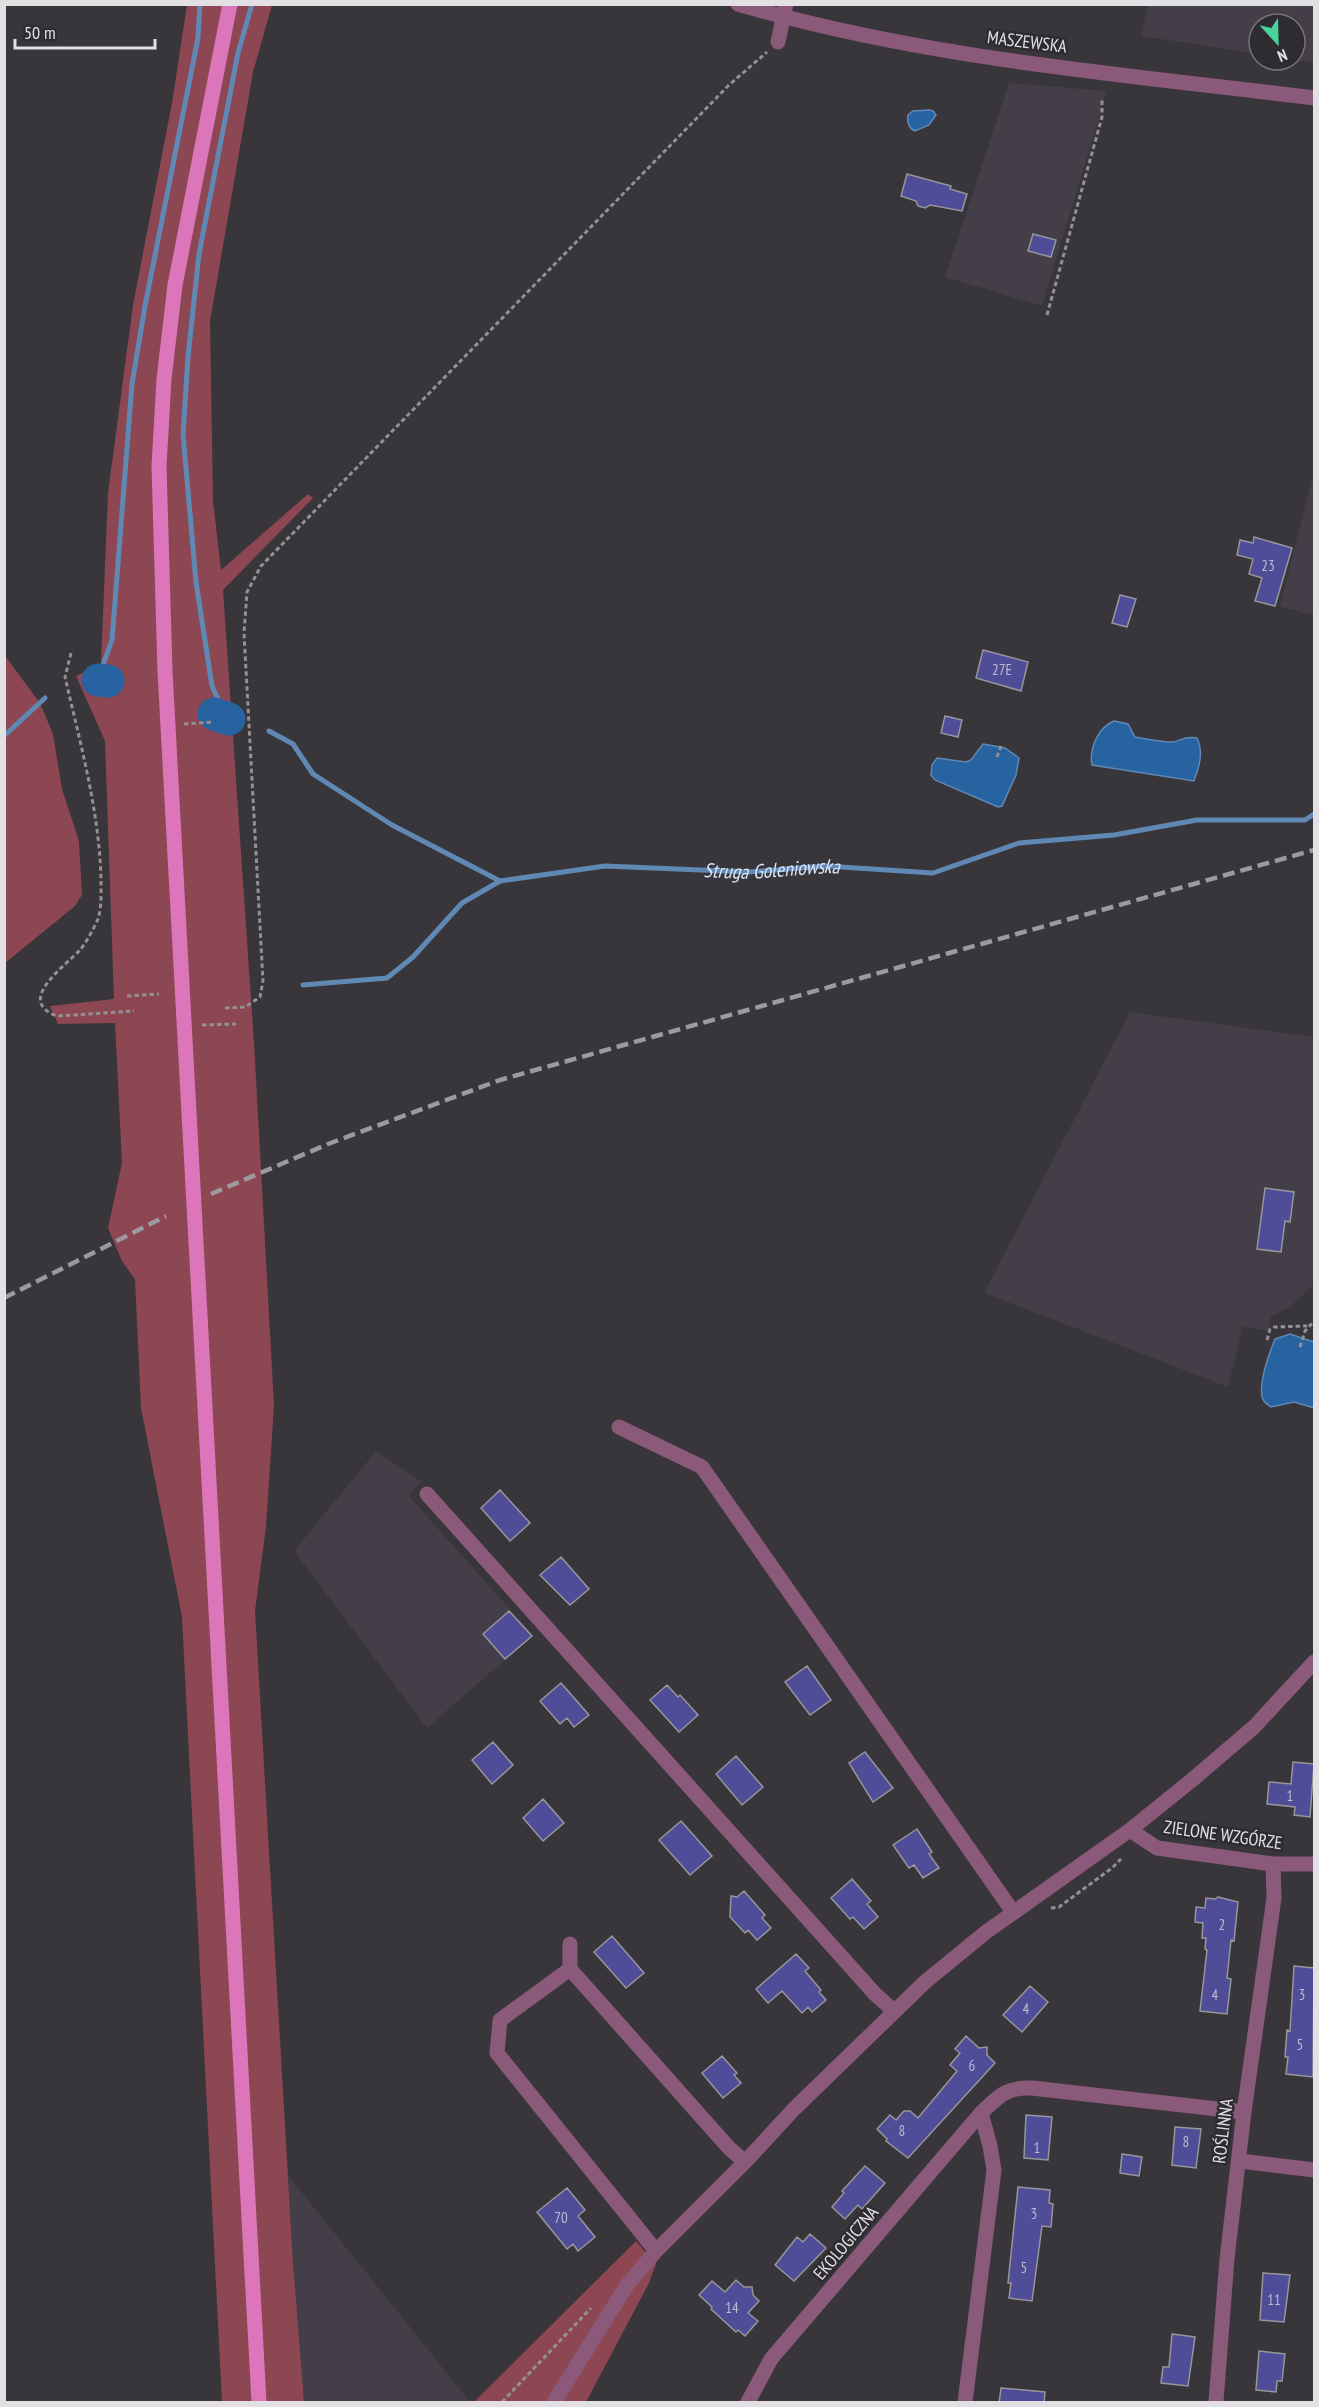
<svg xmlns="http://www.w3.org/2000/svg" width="1319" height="2407" viewBox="0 0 1319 2407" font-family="'PT Sans Narrow',sans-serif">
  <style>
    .built { fill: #433e47 }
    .green { fill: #8d4752 }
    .water { fill: #2863a1; stroke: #6088b5; stroke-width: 1.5 }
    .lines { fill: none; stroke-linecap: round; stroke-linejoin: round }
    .stream { stroke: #6088b5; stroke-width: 5 }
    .river { stroke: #2863a1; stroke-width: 33 }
    .building { fill: #4f4d97; stroke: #96969b; stroke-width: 1.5 }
    .path { stroke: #939194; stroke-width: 3; stroke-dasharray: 4.5 3; stroke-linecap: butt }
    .minor { stroke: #8b5979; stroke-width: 15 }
    .major { stroke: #dc76ba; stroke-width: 15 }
    .rail { stroke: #9c9a9e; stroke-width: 4.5; stroke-dasharray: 12 6; stroke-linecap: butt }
    .labels { text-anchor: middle; stroke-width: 5; stroke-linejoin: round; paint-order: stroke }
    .number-label { font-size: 15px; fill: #bdbbd0 }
    .street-label { font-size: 18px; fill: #e2e0e3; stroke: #2e2c30 }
    .water-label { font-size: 20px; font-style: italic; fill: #d6e5f7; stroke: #2e2c30 }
  </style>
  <rect width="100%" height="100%" fill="#38363a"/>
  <!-- built -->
  <path class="built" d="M 1148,5 L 1314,5 L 1314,63 L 1294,60 L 1295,24 L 1259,24 L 1259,54 L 1141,36 Z
    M 1009,83 L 1107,91 L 1042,306 L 945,277 Z
    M 1314,470 L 1314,616 L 1280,606 Z
    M 1130,1012 L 1314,1037 L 1314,1276 L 1312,1286 L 1290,1307 L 1271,1317 L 1268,1331 L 1243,1326 L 1228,1387 L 984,1293 Z
    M 376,1451 L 421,1481 L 409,1496 L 533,1635 L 427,1728 L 294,1551 Z
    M 288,2175 L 470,2402 L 301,2402 Z"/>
  <!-- green -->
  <path class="green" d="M 187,5 L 272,5 L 253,72 L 210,321 L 213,501 L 221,570 L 308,494 L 313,498 L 223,590 L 254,1043 L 274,1405 L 266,1526 L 255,1611 L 293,2263 L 304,2402 L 222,2402 L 182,1617 L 141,1408 L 135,1279 L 122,1261 L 108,1228 L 122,1163 L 115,1023 L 58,1024 L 50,1006 L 114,999 L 105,741 L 76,676 L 101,664 L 108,493 L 133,305 L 172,103 Z
    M 5,656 L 40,703 L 53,734 L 62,789 L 79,841 L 82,895 L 75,906 L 5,963 Z
    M 636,2241 L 656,2264 L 649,2283 L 586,2402 L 474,2402 Z"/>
  <!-- water -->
  <path class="water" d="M 929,110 L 933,111 L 936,115 L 929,125 L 915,131 C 908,128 907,122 908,115 L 913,111 Z
    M 1114,721 L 1128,724 L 1135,737 C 1146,739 1158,741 1169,742 C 1180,743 1182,735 1197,738 C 1204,752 1199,767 1194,781 L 1092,765 C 1089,749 1098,727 1114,721 Z
    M 983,744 L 1005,748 L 1019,758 L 1016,775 L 1002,806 L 998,807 L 935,780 L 931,775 L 932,765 L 937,758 L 966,762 L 971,760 Z
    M 1290,1334 L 1314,1342 L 1314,1408 L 1294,1402 L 1271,1407 C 1267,1404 1263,1402 1262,1397 C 1259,1381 1269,1354 1275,1339 Z"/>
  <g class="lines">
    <!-- stream -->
    <g class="stream">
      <path d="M 104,680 L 102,668 L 112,640 L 132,384 L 145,306 L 198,38 L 200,4"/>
      <path d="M 220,716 L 222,708 L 212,686 L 196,582 L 183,434 L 188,357 L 199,254 L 238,53 L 252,4"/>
      <path id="s1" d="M 269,731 L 293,744 L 313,774 L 392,825 L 500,881 L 605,866 L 749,872 L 826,866 L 933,873 L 1019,843 L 1114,835 L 1197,820 L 1305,820 L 1314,814"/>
      <path d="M 4,736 L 45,698"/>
      <path d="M 303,985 L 387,978 L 413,957 L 462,903 L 500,881"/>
    </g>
    <!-- river -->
    <path class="river" d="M 98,680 L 108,681
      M 214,714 L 229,719"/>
  </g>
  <!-- building -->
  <path class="building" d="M 907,174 L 951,186 L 950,189 L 967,194 L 962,211 L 930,205 L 925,208 L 918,206 L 916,201 L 901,196 Z
    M 1033,234 L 1056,240 L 1051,257 L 1028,251 Z
    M 1254,537 L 1292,548 L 1275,606 L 1255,601 L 1262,578 L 1249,574 L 1253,559 L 1237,555 L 1240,540 L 1253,543 Z
    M 1120,595 L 1136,599 L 1127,627 L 1112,623 Z
    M 983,650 L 1028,662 L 1021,691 L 976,678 Z
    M 945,716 L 962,720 L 958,737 L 941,733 Z
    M 1265,1188 L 1294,1192 L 1290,1222 L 1285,1221 L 1281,1252 L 1257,1249 Z
    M 500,1490 L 530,1523 L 510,1541 L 481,1508 Z
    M 561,1557 L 589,1589 L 570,1605 L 540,1575 Z
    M 509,1611 L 532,1636 L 505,1659 L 483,1634 Z
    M 807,1666 L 831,1700 L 810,1715 L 785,1682 Z
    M 561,1683 L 589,1715 L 574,1727 L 567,1718 L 560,1724 L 540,1701 Z
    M 667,1685 L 678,1697 L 680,1695 L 698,1715 L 679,1732 L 650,1700 Z
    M 493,1742 L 513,1765 L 492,1784 L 472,1760 Z
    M 865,1752 L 893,1788 L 873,1802 L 849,1763 Z
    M 736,1756 L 763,1787 L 742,1805 L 716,1774 Z
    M 1293,1762 L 1314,1764 L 1310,1817 L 1294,1815 L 1295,1807 L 1267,1804 L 1269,1782 L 1291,1784 Z
    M 543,1799 L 564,1823 L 543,1841 L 523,1818 Z
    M 681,1821 L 712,1856 L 690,1875 L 659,1840 Z
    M 917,1829 L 932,1852 L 929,1854 L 939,1868 L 923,1878 L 914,1865 L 909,1868 L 893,1845 Z
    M 852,1879 L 871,1901 L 867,1904 L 878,1917 L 864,1929 L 853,1917 L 850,1919 L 831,1898 Z
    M 744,1891 L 765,1915 L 762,1918 L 771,1928 L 757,1940 L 748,1930 L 745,1933 L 730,1917 L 731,1896 L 737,1897 Z
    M 1218,1897 L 1238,1902 L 1234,1941 L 1231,1940 L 1227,1978 L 1231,1979 L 1227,2014 L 1200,2011 L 1207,1950 L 1205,1949 L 1206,1938 L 1202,1938 L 1203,1923 L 1195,1922 L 1196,1907 L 1205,1908 L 1206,1898 L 1215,1899 Z
    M 612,1936 L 644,1973 L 626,1988 L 594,1952 Z
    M 796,1954 L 809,1968 L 805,1971 L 821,1990 L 819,1992 L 826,2000 L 812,2012 L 808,2007 L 802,2013 L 782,1991 L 768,2003 L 756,1989 Z
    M 1294,1966 L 1314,1968 L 1313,2077 L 1286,2074 L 1288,2057 L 1285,2057 L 1287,2030 L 1290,2031 Z
    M 1030,1986 L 1048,2002 L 1022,2032 L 1003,2015 Z
    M 966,2036 L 979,2048 L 987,2047 L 987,2055 L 995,2063 L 908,2158 L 886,2141 L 887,2139 L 877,2129 L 890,2115 L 896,2120 L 904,2111 L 910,2111 L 918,2118 L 957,2071 L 950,2065 L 960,2053 L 955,2049 Z
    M 722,2056 L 737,2073 L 734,2075 L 741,2083 L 723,2098 L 702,2073 Z
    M 1026,2115 L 1052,2117 L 1048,2160 L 1024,2158 Z
    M 1175,2127 L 1201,2129 L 1196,2168 L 1172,2165 Z
    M 1122,2154 L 1142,2157 L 1139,2176 L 1120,2173 Z
    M 865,2166 L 885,2183 L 862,2209 L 858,2205 L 845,2219 L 832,2207 L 844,2193 L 842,2191 Z
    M 1018,2187 L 1050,2190 L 1049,2203 L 1053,2204 L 1051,2227 L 1042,2226 L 1032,2301 L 1009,2298 L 1011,2283 L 1008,2283 Z
    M 567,2188 L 585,2210 L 578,2216 L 595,2237 L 578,2251 L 573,2244 L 567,2249 L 537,2212 Z
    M 810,2234 L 826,2248 L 794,2281 L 775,2265 L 797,2237 L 803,2242 Z
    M 1263,2273 L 1290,2275 L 1284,2322 L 1260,2320 Z
    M 736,2280 L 744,2287 L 752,2287 L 753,2295 L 759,2301 L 748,2313 L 758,2321 L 745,2336 L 738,2330 L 736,2332 L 711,2309 L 712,2307 L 699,2295 L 712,2281 L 725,2292 Z
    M 1172,2334 L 1195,2337 L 1188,2386 L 1161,2383 L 1163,2367 L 1169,2367 Z
    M 1259,2351 L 1285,2354 L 1282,2381 L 1277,2381 L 1276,2392 L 1256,2390 Z
    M 1001,2388 L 1045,2392 L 1044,2403 L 999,2403 Z"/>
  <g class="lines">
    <!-- path -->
    <path class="path" d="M 1047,315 L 1102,117 L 1102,98
      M 71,653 L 65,677 C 80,742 99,810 101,878 C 101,891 102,906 98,919 C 94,928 86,943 80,950 C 64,967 15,1001 57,1016 L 134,1011
      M 184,724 L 213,722
      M 997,757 L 1001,746
      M 127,996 L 159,994
      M 225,1008 L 245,1007 L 260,997 L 263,981 L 244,633 L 247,592 L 261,566 L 729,85 L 767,52
      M 202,1025 L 236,1024
      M 1267,1340 L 1270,1329 L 1274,1327 L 1307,1326
      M 1300,1347 L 1305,1331 L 1314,1321
      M 1051,1908 L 1059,1907 L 1112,1868 L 1121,1859
      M 502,2402 L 591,2308"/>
    <!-- minor -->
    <path class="minor" d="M 738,4 C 925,59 1122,74 1314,98
      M 778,42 L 786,4
      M 619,1427 L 702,1467 L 1013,1912
      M 427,1494 L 875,1994 L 894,2011
      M 1130,1830 L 1157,1848 L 1273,1864 L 1314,1864
      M 570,1944 L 570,1969 L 500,2020 L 497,2053 L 656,2251
      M 570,1969 L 729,2148 L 745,2162
      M 1240,2161 L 1314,2170
      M 554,2402 L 627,2285 L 656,2251 L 745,2162 L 794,2109 L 925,1982 L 986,1932 L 1130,1830 L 1192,1780 L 1254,1727 L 1314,1662
      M 748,2402 L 771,2359 L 981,2113 C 999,2096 1006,2087 1032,2088 L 1244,2112
      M 965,2402 L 994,2170 L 990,2146 L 981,2113
      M 1216,2402 L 1227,2259 L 1244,2112 L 1274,1898 L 1273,1864"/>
    <!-- major -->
    <path class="major" d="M 230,4 L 175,285 L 164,379 L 159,466 L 165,671 L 259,2402"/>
    <!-- rail -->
    <path class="rail" d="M 211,1194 L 328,1144 L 500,1080 L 1314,850
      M 4,1298 L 166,1216"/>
  </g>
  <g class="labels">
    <!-- number labels -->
    <g class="number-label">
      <text x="1268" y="571">23</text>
      <text x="1002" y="675">27E</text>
      <text x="1290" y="1801">1</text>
      <text x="1222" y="1930">2</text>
      <text x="1215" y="2000">4</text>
      <text x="1302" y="2000">3</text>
      <text x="1026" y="2014">4</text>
      <text x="1300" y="2050">5</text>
      <text x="972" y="2071">6</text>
      <text x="902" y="2136">8</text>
      <text x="1186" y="2147">8</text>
      <text x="1037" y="2153">1</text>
      <text x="1034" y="2219">3</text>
      <text x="561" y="2223">70</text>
      <text x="1024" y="2273">5</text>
      <text x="1274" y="2305">11</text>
      <text x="732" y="2313">14</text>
    </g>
    <!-- street labels -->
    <g class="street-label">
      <text transform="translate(1027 42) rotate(7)" y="6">MASZEWSKA</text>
      <text transform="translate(1223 1835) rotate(8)" y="6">ZIELONE WZGÓRZE</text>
      <text transform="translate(1223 2131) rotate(-83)" y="6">ROŚLINNA</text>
      <text transform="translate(846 2243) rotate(-50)" y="6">EKOLOGICZNA</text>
    </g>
    <!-- water labels -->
    <g class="water-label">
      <text dy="7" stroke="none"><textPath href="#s1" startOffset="552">Struga Goleniowska</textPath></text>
    </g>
  </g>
  <!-- border -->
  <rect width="1319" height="2407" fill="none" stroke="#e2e0e3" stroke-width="12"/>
  <!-- north arrow -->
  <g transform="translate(1277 42) rotate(158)"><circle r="28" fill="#2e2c30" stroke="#767478" stroke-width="1.5"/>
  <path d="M0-4.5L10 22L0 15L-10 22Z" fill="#49d49c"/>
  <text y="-9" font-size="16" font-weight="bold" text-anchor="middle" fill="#e2e0e3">N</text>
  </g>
  <!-- scale -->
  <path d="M15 39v9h140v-9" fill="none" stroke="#e2e0e3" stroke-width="3"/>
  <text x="24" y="39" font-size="18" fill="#e2e0e3" stroke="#2e2c30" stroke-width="4.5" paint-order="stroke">50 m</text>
</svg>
